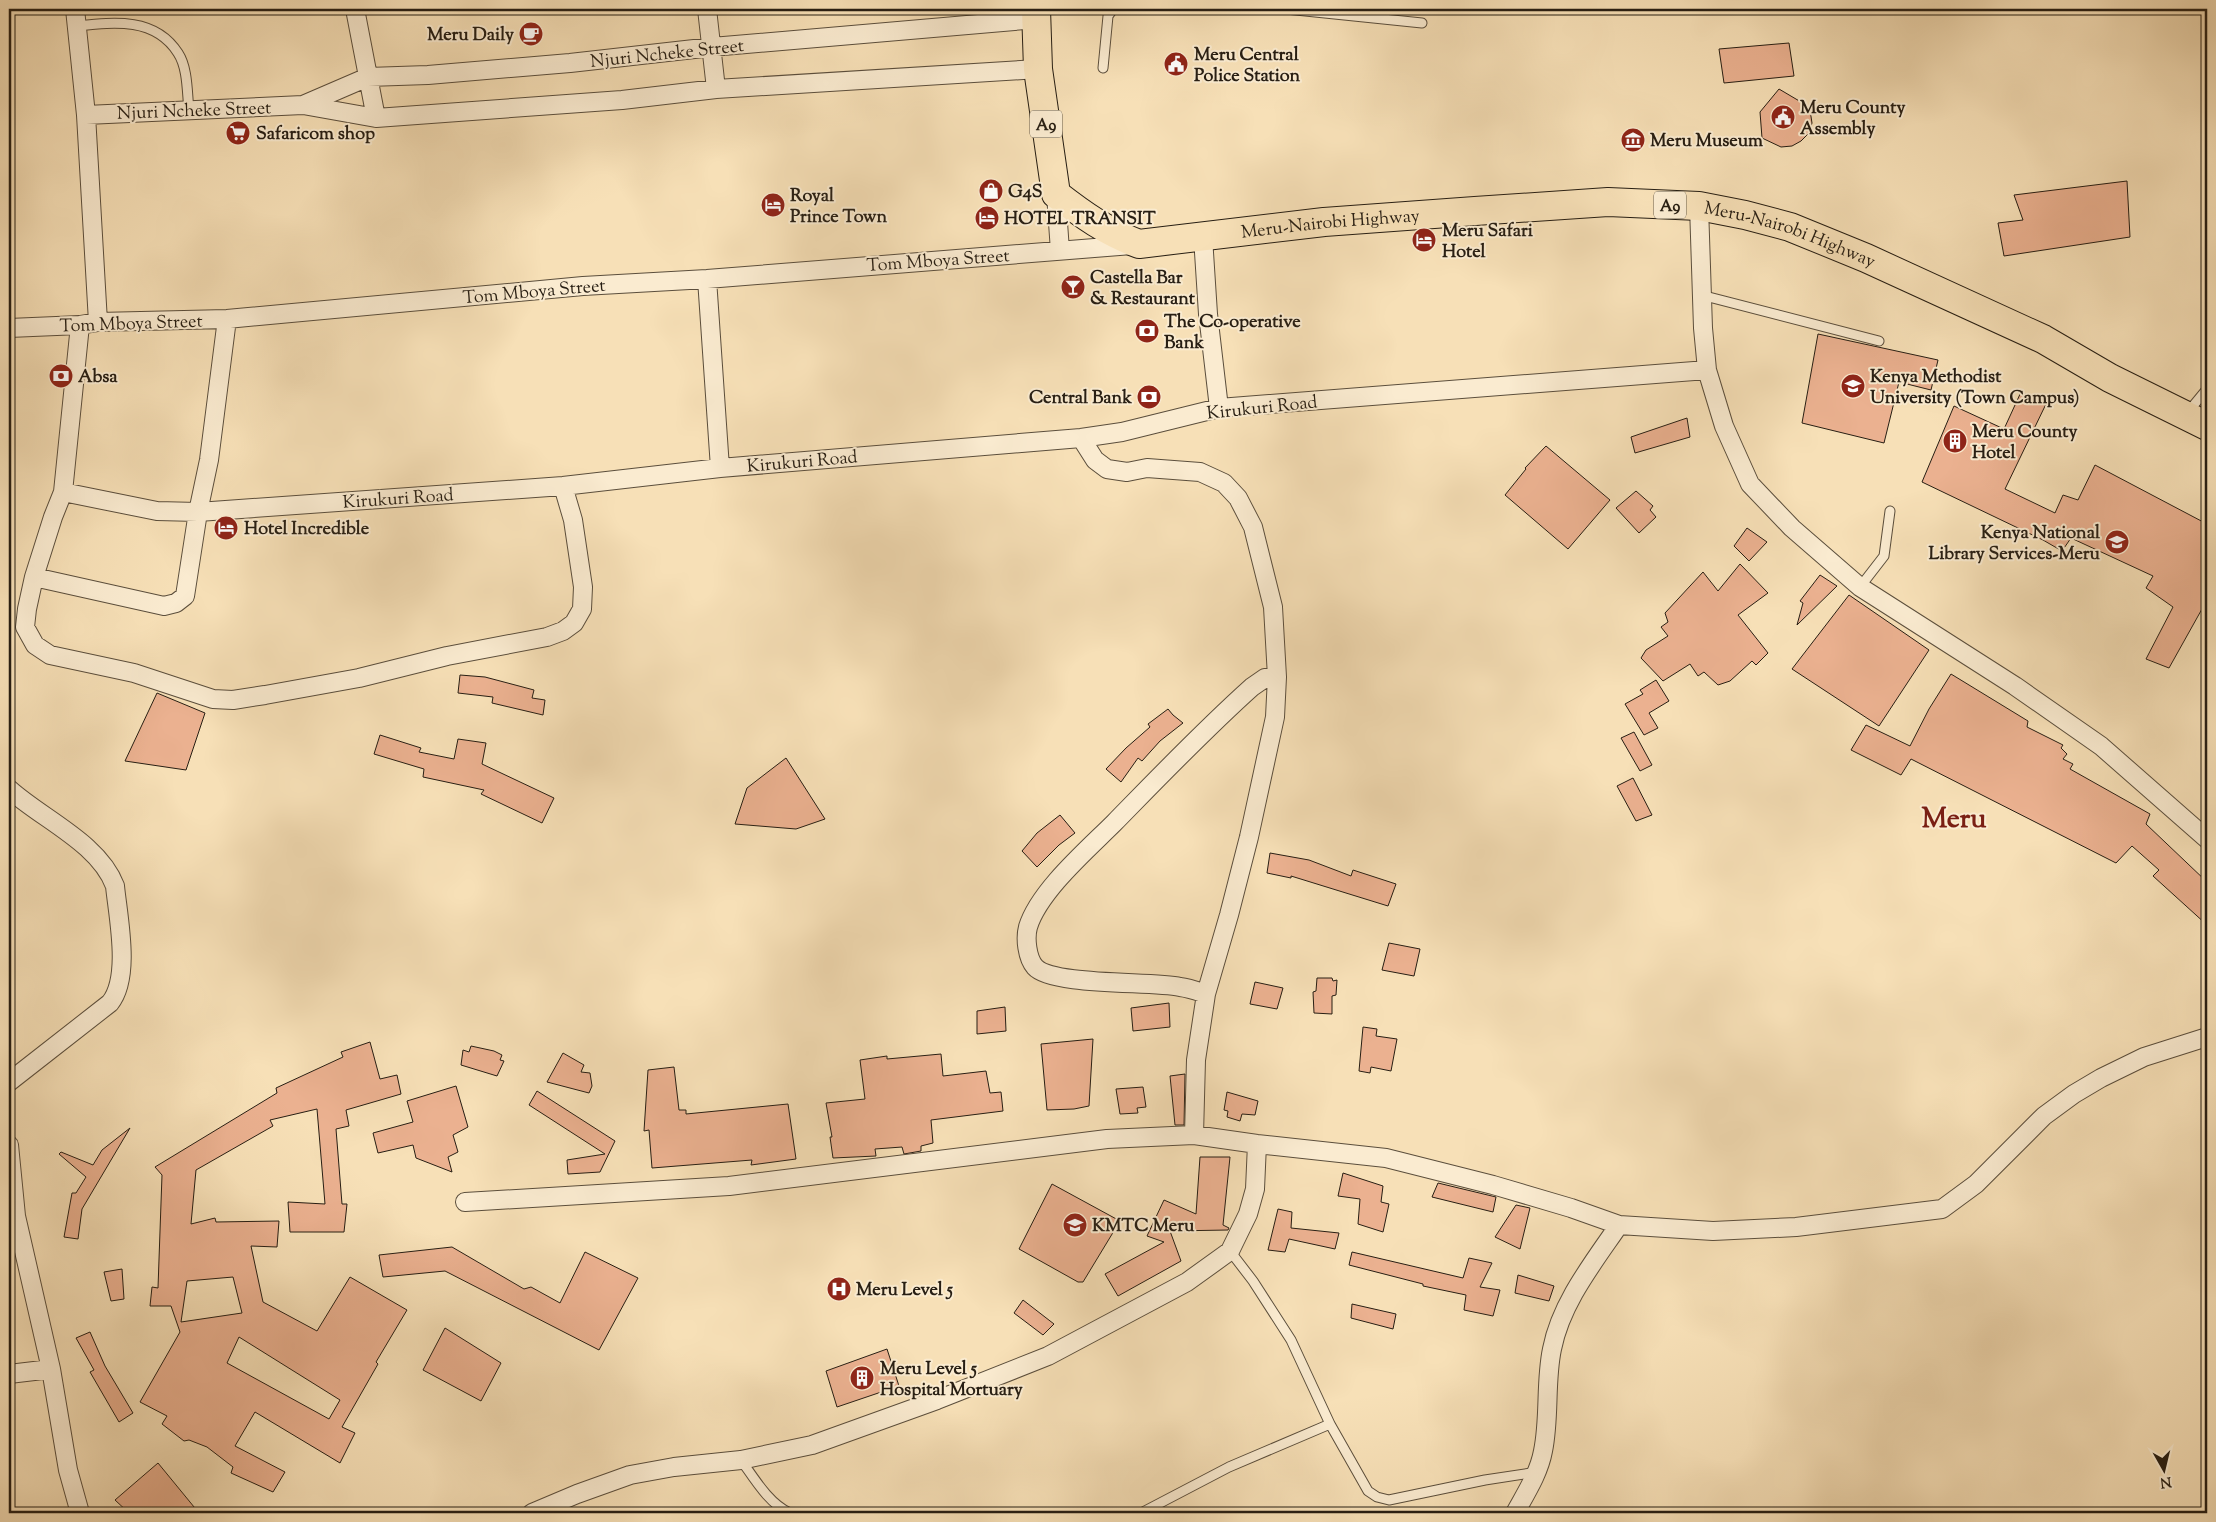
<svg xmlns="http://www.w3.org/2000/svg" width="2216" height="1522" viewBox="0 0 2216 1522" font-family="'Sorts Mill Goudy',serif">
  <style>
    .building { fill: #ebb190; stroke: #271e13; fill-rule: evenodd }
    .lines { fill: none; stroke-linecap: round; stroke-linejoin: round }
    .service-casing { stroke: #5b4e3c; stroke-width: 11 }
    .minor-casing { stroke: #5b4e3c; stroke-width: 20 }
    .trunk-casing { stroke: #271e13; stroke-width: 30 }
    .service { stroke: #faebd0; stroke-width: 9 }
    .minor { stroke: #faebd0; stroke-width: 18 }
    .trunk { stroke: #f7e0b7; stroke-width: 28 }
    .labels { text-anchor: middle; stroke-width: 4; stroke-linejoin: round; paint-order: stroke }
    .shield { fill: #faebd0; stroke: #665c4c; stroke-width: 1 }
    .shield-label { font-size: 16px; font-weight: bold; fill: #271e13 }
    .poi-label { font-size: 18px; font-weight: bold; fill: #271e13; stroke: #faebd0; text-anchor: start }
    .street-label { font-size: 18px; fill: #271e13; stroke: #faebd0 }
    .town-label { font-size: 28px; font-weight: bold; fill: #7a1f14; stroke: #faebd0 }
  </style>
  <rect width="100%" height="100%" fill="#f7e0b7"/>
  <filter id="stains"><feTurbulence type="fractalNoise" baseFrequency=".004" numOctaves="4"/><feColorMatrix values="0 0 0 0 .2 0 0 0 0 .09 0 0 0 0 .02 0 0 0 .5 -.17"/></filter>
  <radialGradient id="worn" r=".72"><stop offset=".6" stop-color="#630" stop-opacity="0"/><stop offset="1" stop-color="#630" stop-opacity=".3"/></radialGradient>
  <!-- building -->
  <path class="building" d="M 1789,43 L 1794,76 L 1724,83 L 1719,49 Z
    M 1779,89 L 1801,102 L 1810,110 L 1812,123 L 1809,133 L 1801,141 L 1792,146 L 1781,147 L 1762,138 L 1760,112 Z
    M 2127,181 L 2130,237 L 2004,256 L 1998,223 L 2023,220 L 2014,195 Z
    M 1818,334 L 1938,360 L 1931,390 L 1899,382 L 1884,443 L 1802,423 Z
    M 2021,392 L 2046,404 L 2005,489 L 2055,513 L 2063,495 L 2078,500 L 2095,465 L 2207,524 L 2207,600 L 2169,668 L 2146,659 L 2173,607 L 2146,588 L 2153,576 L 2071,538 L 2062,551 L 2043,540 L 1922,482 L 1954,406 L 2004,429 Z
    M 1687,418 L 1690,437 L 1635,453 L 1631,437 Z
    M 1546,446 L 1610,500 L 1568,549 L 1505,495 L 1526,469 L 1525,468 Z
    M 1636,491 L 1653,506 L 1650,510 L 1656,517 L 1639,533 L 1616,508 Z
    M 1747,528 L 1767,542 L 1749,561 L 1734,546 Z
    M 1740,564 L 1768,593 L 1738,615 L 1768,653 L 1756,665 L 1752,661 L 1730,681 L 1718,685 L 1704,672 L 1698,676 L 1690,664 L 1663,681 L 1641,658 L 1646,650 L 1668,636 L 1661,627 L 1668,622 L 1665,613 L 1703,572 L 1718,591 Z
    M 1820,575 L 1837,586 L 1797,625 L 1803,603 L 1800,601 Z
    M 1849,595 L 1929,650 L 1879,726 L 1792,669 Z
    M 1951,674 L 2028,721 L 2027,727 L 2063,745 L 2061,748 L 2067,754 L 2063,759 L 2073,764 L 2070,769 L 2150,814 L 2146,824 L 2207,882 L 2207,925 L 2153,876 L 2159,870 L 2132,846 L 2116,863 L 1911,759 L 1901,775 L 1851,750 L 1866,725 L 1910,746 L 1929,709 Z
    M 460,675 L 485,677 L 534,690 L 532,698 L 545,700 L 543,715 L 492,703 L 493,697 L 458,693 Z
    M 1656,680 L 1669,701 L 1649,713 L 1658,728 L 1644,735 L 1625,704 L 1643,694 L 1640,690 Z
    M 157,693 L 205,713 L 186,770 L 125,761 Z
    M 1168,709 L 1173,715 L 1183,723 L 1160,741 L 1142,761 L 1138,758 L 1121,782 L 1106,769 L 1126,748 L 1150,727 L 1148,724 Z
    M 1634,732 L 1652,765 L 1640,771 L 1621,738 Z
    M 380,735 L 421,748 L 419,752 L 454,759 L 458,739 L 486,743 L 482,764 L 554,798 L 542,823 L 481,794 L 484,790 L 423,777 L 424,769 L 374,754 Z
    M 786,758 L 825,819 L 796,829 L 735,824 L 747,788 Z
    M 1633,778 L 1652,815 L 1636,821 L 1617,786 Z
    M 1060,815 L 1075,833 L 1059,845 L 1037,867 L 1022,851 L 1037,833 Z
    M 1270,853 L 1309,860 L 1351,876 L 1353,870 L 1396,884 L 1388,906 L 1291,876 L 1291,878 L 1267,873 Z
    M 1389,943 L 1420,949 L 1414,976 L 1382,970 Z
    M 1317,978 L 1332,978 L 1333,981 L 1337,980 L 1336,995 L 1332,996 L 1332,1014 L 1314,1013 L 1313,992 L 1316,991 Z
    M 1255,982 L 1283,988 L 1277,1009 L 1250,1004 Z
    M 1169,1003 L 1170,1027 L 1133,1031 L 1131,1008 Z
    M 1005,1007 L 1006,1031 L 977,1034 L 977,1011 Z
    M 1363,1027 L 1377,1029 L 1376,1036 L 1397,1039 L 1391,1071 L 1371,1067 L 1370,1073 L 1359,1071 Z
    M 1093,1039 L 1089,1106 L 1074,1109 L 1047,1110 L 1041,1044 Z
    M 370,1042 L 380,1079 L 397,1075 L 401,1094 L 346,1110 L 349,1126 L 336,1129 L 342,1204 L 347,1204 L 344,1232 L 290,1232 L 288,1202 L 325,1204 L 317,1109 L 270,1120 L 273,1126 L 196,1170 L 191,1224 L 215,1218 L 216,1222 L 279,1221 L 277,1247 L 251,1246 L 263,1302 L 317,1331 L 350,1277 L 407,1310 L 376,1362 L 378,1364 L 342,1427 L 355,1433 L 340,1463 L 255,1412 L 235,1446 L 285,1472 L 273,1492 L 231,1473 L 233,1467 L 207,1447 L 189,1440 L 184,1441 L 162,1424 L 167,1416 L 140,1402 L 180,1332 L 171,1306 L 150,1306 L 152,1287 L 158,1288 L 162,1175 L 155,1167 L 277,1093 L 276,1088 L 343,1057 L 341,1052 ZM 233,1277 L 242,1313 L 181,1322 L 187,1281 ZM 239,1337 L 340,1400 L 329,1419 L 227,1363 Z
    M 471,1046 L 494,1051 L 502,1055 L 500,1060 L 504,1061 L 497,1076 L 461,1065 L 463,1050 L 469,1052 Z
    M 563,1053 L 584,1065 L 581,1072 L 590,1073 L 592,1086 L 589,1093 L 547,1082 Z
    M 941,1054 L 943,1076 L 986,1071 L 990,1093 L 1001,1092 L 1003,1111 L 931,1120 L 933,1143 L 921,1146 L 921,1151 L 904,1154 L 902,1147 L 875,1149 L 876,1156 L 833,1158 L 830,1137 L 832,1137 L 826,1103 L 865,1099 L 860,1060 L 887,1056 L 887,1059 Z
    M 674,1067 L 679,1110 L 686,1110 L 686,1114 L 788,1104 L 796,1159 L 751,1165 L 752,1160 L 652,1168 L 649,1130 L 644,1131 L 648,1070 Z
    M 1185,1074 L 1184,1125 L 1175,1125 L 1170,1076 Z
    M 456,1086 L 468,1127 L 453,1135 L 458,1152 L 448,1157 L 452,1172 L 416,1158 L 413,1145 L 378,1153 L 373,1133 L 413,1122 L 407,1101 Z
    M 1143,1087 L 1146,1107 L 1137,1108 L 1138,1113 L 1120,1114 L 1116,1089 Z
    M 537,1091 L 615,1141 L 600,1172 L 568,1174 L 567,1160 L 605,1154 L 529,1105 Z
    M 1227,1092 L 1258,1101 L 1255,1115 L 1242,1114 L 1240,1121 L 1227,1117 L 1228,1111 L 1224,1110 Z
    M 130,1128 L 82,1209 L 78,1239 L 64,1237 L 72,1193 L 76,1193 L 86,1177 L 59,1154 L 61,1152 L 93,1165 L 102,1150 Z
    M 1200,1157 L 1230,1157 L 1223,1225 L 1229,1228 L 1228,1230 L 1170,1231 L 1181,1261 L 1118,1296 L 1105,1274 L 1164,1242 L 1147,1236 L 1164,1200 L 1196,1214 Z
    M 1343,1173 L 1383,1186 L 1381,1202 L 1389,1204 L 1383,1232 L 1358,1224 L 1360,1199 L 1338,1196 Z
    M 1438,1183 L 1496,1197 L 1493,1212 L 1432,1197 Z
    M 1052,1184 L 1120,1221 L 1083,1282 L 1078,1282 L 1019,1249 Z
    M 1516,1205 L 1530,1208 L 1520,1249 L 1495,1237 Z
    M 1278,1209 L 1292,1212 L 1291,1228 L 1339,1233 L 1335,1249 L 1289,1239 L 1285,1252 L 1268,1250 Z
    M 452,1247 L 524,1289 L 531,1287 L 560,1303 L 585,1252 L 638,1278 L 599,1350 L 445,1271 L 383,1277 L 379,1255 Z
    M 1352,1252 L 1463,1278 L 1469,1258 L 1492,1263 L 1480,1287 L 1500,1290 L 1493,1316 L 1464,1310 L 1466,1295 L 1423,1286 L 1423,1284 L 1349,1265 Z
    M 122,1269 L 124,1299 L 111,1301 L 104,1272 Z
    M 1518,1275 L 1554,1286 L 1549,1301 L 1515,1293 Z
    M 1023,1300 L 1054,1324 L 1043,1335 L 1014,1313 Z
    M 1352,1304 L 1396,1314 L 1393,1329 L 1351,1318 Z
    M 445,1328 L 501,1363 L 481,1401 L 423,1370 Z
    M 90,1332 L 105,1366 L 133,1413 L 119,1422 L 90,1372 L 94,1370 L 76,1338 Z
    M 887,1349 L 899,1386 L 837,1407 L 826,1371 Z
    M 158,1463 L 199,1513 L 129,1513 L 115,1500 Z"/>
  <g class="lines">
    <defs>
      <path id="service" d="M 1286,9 L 1422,23
        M 77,26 C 114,22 155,17 178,53 C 188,68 187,93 189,110
        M 1103,68 L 1108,16 L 1113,9
        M 1701,295 L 1879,341
        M 2188,412 L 2207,389
        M 1860,587 L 1884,556 L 1890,511
        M 1330,1424 L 1368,1491 L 1377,1497 L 1389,1500 L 1485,1480 L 1537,1472
        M 741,1460 C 754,1478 769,1504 790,1513
        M 1141,1513 L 1229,1467 L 1330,1424 L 1291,1340 L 1253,1281 L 1230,1251"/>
      <path id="minor" d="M 75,9 L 86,115 L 98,322
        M 355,9 L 376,118
        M 707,9 L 716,89
        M 303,105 L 368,77 L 428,75 L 570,63 L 712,47 L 1037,19
        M 86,115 L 303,105 L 376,118 L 622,100 L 716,89 L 1038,69
        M 1056,194 L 1060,251
        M 1699,206 L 1703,328 L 1707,370 L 1724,426 L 1750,484 L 1792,528 L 1860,587 L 2015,686 L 2101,746 L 2207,839
        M 1203,237 L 1208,314 L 1219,408
        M 707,279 L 720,468
        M 80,325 L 63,492 L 157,511 L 198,512 L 563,486 L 720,468 L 1081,438 L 1122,432 L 1219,408 L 1707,370
        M 9,328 L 80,325 L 98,322 L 227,319 L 583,286 L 707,279 L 1132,245
        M 1081,438 L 1095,460 L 1107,469 L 1127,472 L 1147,468 L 1200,472 L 1224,483 L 1238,498 L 1253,527 L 1273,607 L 1277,677 L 1275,717 L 1249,837 L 1229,915 L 1206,994 L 1196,1060 L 1194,1135
        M 63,492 L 53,517 L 34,577 L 164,606 L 176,603 L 185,596 L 198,512 L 209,460 L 227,319
        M 34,577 L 27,609 L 25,627 L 35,645 L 50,655 L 134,673 L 213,699 L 233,700 L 265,695 L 359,678 L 447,656 L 547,637 L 563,631 L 574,623 L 582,609 L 583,587 L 573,520 L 563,486
        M 9,789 C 42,819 99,843 115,886 C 118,917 131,977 110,1003 L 9,1082
        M 1206,994 C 1197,991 1189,988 1180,987 C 1152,981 1052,986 1035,967 C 1027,958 1025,938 1028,927 C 1039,891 1088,849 1114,823 C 1159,777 1204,730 1252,687 L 1265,678 L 1277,677
        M 9,1145 L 16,1216
        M 465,1202 L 729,1186 L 1107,1139 L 1194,1135 L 1257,1144 L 1386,1158 L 1493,1185 L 1571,1208 L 1619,1225 L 1713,1231 L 1796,1227 L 1942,1209 L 1976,1184 L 2044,1116 L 2074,1094 L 2101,1078 L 2144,1057 L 2207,1037
        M 9,1217 L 16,1216 L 51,1369
        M 9,1374 L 51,1369 L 68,1470 L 80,1513
        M 532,1513 L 577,1494 L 630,1475 L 674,1467 L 741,1460 L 812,1445 L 937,1400 L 1048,1356 L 1187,1282 L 1230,1251 L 1248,1214 L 1255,1189 L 1257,1144
        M 1515,1513 C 1526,1493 1539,1473 1543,1451 C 1550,1417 1545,1382 1552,1349 C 1561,1303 1593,1263 1619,1225"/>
      <g id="trunk">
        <path id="s1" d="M 1036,9 L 1038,69 L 1056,194 C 1083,215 1107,232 1139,244 L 1324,222 L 1475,211 L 1608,202 L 1699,206 L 1745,215 L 1790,227 L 1866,258 L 2043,339 L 2110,378 L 2207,426"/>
      </g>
    </defs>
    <!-- service casing -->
    <use href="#service" class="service-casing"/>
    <!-- minor casing -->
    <use href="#minor" class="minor-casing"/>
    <!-- trunk casing -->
    <use href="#trunk" class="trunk-casing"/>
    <!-- service -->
    <use href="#service" class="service"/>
    <!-- minor -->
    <use href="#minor" class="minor"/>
    <!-- trunk -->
    <use href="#trunk" class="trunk"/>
  </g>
  <!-- icons -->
  <defs>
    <symbol id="cafe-disc" viewBox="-11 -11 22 22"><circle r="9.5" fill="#8f2418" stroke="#faebd0"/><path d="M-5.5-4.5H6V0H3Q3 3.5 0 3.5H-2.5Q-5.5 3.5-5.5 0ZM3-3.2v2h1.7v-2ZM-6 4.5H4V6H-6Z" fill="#fff"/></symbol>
    <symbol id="civic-disc" viewBox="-11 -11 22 22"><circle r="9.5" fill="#8f2418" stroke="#faebd0"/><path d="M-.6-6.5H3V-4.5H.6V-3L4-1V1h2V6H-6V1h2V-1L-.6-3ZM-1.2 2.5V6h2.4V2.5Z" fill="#fff"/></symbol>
    <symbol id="supermarket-disc" viewBox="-11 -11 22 22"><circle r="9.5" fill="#8f2418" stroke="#faebd0"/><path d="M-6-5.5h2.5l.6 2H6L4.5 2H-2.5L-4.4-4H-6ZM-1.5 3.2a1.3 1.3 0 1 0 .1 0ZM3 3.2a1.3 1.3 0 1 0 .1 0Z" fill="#fff"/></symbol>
    <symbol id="museum-disc" viewBox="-11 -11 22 22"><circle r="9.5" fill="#8f2418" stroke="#faebd0"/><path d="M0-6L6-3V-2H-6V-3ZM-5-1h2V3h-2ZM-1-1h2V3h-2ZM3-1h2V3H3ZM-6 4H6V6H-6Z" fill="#fff"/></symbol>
    <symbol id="shop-disc" viewBox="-11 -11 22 22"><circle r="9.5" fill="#8f2418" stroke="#faebd0"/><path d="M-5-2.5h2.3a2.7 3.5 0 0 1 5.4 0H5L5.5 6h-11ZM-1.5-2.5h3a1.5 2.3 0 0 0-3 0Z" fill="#fff"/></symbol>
    <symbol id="hotel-disc" viewBox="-11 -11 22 22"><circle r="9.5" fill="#8f2418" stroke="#faebd0"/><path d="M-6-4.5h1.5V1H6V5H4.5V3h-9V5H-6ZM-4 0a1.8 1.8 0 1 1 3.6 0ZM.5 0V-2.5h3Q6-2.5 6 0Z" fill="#fff"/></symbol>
    <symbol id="bar-disc" viewBox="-11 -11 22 22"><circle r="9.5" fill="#8f2418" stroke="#faebd0"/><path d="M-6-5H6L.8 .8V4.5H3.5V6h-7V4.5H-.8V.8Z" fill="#fff"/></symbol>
    <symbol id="bank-disc" viewBox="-11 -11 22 22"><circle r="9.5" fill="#8f2418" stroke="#faebd0"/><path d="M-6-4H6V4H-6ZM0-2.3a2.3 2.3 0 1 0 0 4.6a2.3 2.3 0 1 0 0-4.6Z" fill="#fff"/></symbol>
    <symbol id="university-disc" viewBox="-11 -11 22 22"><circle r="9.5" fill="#8f2418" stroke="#faebd0"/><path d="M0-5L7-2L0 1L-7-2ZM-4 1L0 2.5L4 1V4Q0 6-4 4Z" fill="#fff"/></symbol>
    <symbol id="building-disc" viewBox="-11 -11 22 22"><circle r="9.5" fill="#8f2418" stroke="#faebd0"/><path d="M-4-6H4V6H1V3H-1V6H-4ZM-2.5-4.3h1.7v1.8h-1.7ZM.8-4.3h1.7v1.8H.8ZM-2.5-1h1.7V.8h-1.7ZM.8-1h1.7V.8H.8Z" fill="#fff"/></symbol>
    <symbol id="hospital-disc" viewBox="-11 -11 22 22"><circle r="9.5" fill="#8f2418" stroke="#faebd0"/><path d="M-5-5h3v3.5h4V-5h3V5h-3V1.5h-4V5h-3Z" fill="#fff"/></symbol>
  </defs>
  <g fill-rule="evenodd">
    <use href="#cafe-disc" x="517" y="20" width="28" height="28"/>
    <use href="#civic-disc" x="1162" y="50" width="28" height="28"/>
    <use href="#civic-disc" x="1769" y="103" width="28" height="28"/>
    <use href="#supermarket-disc" x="224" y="119" width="28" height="28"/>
    <use href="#museum-disc" x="1619" y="126" width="28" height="28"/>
    <use href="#shop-disc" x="977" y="177" width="28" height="28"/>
    <use href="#hotel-disc" x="759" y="191" width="28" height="28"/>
    <use href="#hotel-disc" x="973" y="204" width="28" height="28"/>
    <use href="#hotel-disc" x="1410" y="226" width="28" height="28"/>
    <use href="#bar-disc" x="1059" y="273" width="28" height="28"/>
    <use href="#bank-disc" x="1133" y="317" width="28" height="28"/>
    <use href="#bank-disc" x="47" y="362" width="28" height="28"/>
    <use href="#university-disc" x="1839" y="372" width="28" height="28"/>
    <use href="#bank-disc" x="1135" y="383" width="28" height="28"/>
    <use href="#building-disc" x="1941" y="427" width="28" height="28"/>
    <use href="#hotel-disc" x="212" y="514" width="28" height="28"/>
    <use href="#university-disc" x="2103" y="528" width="28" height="28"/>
    <use href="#university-disc" x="1061" y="1211" width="28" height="28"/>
    <use href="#hospital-disc" x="825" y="1275" width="28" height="28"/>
    <use href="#building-disc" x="848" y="1364" width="28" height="28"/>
  </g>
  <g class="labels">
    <!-- shield labels -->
    <g class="shield">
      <rect x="1030" y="110.5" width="32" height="27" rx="4"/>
      <rect x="1654" y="191.5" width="32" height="27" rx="4"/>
    </g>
    <g class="shield-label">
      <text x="1046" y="130">A9</text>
      <text x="1670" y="211">A9</text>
    </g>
    <!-- poi labels -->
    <g class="poi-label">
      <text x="514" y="40" text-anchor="end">Meru Daily</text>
      <text x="1194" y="60">Meru Central<tspan x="1194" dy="21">Police Station</tspan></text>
      <text x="1800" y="113">Meru County<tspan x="1800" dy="21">Assembly</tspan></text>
      <text x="256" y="139">Safaricom shop</text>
      <text x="1650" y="146">Meru Museum</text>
      <text x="1008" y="197">G4S</text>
      <text x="790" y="201">Royal<tspan x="790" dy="21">Prince Town</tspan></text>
      <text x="1004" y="224">HOTEL TRANSIT</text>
      <text x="1442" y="236">Meru Safari<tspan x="1442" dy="21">Hotel</tspan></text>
      <text x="1090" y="283">Castella Bar<tspan x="1090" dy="21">&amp; Restaurant</tspan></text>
      <text x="1164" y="327">The Co-operative<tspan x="1164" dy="21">Bank</tspan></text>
      <text x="78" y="382">Absa</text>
      <text x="1870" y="382">Kenya Methodist<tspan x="1870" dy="21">University (Town Campus)</tspan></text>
      <text x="1132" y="403" text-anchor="end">Central Bank</text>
      <text x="1972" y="437">Meru County<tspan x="1972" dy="21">Hotel</tspan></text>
      <text x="244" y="534">Hotel Incredible</text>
      <text x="2100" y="538" text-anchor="end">Kenya National<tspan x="2100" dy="21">Library Services-Meru</tspan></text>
      <text x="1092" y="1231">KMTC Meru</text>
      <text x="856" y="1295">Meru Level 5</text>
      <text x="880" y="1374">Meru Level 5<tspan x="880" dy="21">Hospital Mortuary</tspan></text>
    </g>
    <!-- street labels -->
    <g class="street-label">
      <text transform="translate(667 53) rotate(-6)" y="6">Njuri Ncheke Street</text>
      <text transform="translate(194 110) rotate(-2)" y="6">Njuri Ncheke Street</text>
      <text dy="6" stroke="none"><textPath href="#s1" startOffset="476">Meru-Nairobi Highway</textPath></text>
      <text dy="6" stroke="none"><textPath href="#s1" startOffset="941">Meru-Nairobi Highway</textPath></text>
      <text transform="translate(938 260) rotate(-4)" y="6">Tom Mboya Street</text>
      <text transform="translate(534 291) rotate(-5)" y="6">Tom Mboya Street</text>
      <text transform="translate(131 323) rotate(-2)" y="6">Tom Mboya Street</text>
      <text transform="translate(1262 407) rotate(-6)" y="6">Kirukuri Road</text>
      <text transform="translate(802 461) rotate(-5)" y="6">Kirukuri Road</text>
      <text transform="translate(398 498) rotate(-4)" y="6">Kirukuri Road</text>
    </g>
    <!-- town labels -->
    <g class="town-label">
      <text x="1954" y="827">Meru</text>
    </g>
  </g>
  <!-- margin -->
  <rect width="2216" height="1522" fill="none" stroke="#f7e0b7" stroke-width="30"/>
  <rect x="10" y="10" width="2196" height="1502" fill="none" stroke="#271e13" stroke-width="2.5"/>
  <rect x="15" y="15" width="2186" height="1492" fill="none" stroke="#271e13"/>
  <!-- north arrow -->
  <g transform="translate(2164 1470) rotate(172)" stroke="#faebd0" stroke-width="4" paint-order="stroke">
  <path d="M0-4L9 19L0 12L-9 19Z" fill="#271e13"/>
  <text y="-8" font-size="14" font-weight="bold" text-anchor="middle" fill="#271e13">N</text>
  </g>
  <rect width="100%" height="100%" filter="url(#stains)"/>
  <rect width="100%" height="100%" fill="url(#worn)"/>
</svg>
